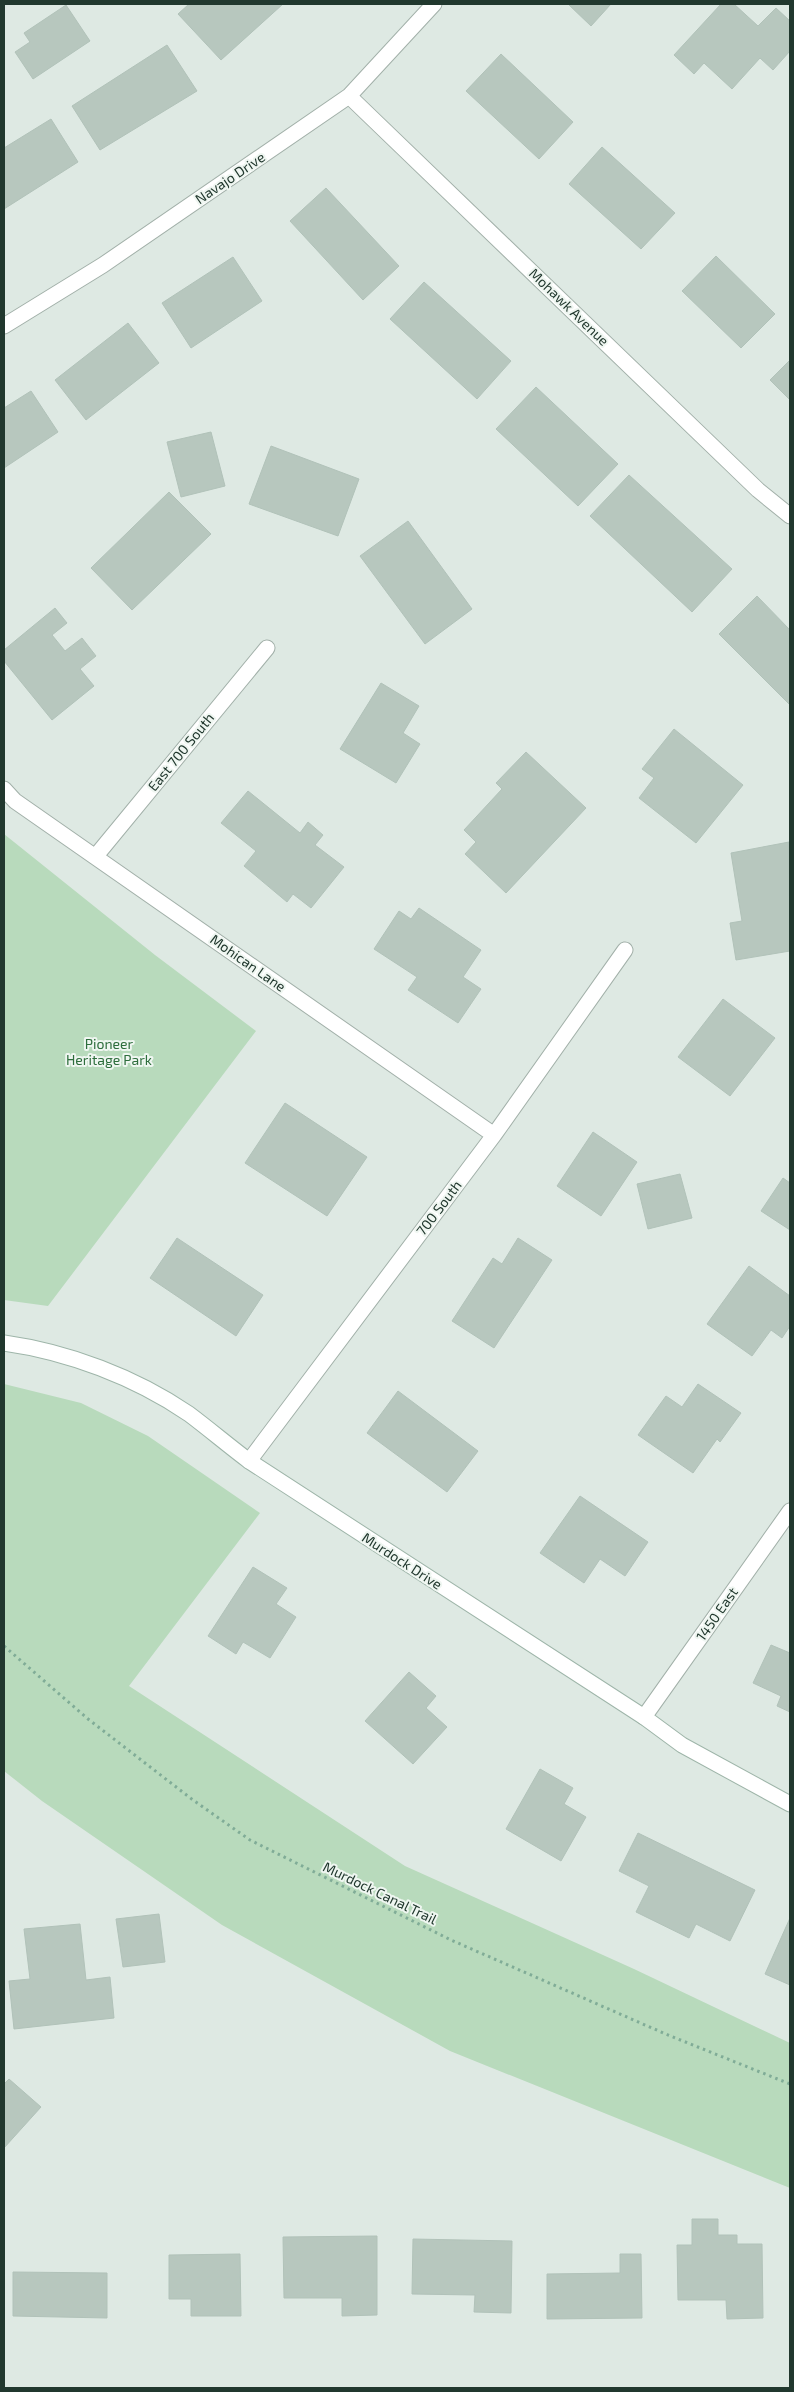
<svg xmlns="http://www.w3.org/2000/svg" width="794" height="2392" viewBox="0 0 794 2392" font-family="'Exo 2',sans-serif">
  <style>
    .green { fill: #b8dabc }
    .building { fill: #b7c7be; stroke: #b1c2b9 }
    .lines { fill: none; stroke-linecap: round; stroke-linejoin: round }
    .street-casing { stroke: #a2b0a9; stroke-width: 17 }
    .secondary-casing { stroke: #9eb5a9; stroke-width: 17 }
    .path { stroke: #80ac97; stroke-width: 3; stroke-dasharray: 2.5 4; stroke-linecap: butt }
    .street { stroke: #fff; stroke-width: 15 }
    .secondary { stroke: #fff; stroke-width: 15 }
    .labels { text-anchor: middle; stroke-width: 4; stroke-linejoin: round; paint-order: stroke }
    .street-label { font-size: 14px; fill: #21382e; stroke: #eff6f1 }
    .park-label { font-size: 14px; fill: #2d6d3c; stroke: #eff6f1 }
  </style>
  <rect width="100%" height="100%" fill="#dee9e3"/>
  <!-- green -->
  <path class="green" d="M 4,834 L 155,955 L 256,1031 L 48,1306 L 4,1300 Z
    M 4,1384 L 81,1403 L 148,1436 L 260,1513 L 129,1686 L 405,1866 L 634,1969 L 790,2043 L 790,2188 L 450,2051 L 222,1925 L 42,1801 L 4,1771 Z"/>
  <!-- building -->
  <path class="building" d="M 189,4 L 283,4 L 221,60 L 178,14 Z
    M 568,4 L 611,4 L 591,26 Z
    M 721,4 L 734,4 L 758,26 L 776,8 L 790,21 L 790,51 L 773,70 L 760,58 L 732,89 L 704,63 L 694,74 L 674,55 Z
    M 66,5 L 90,41 L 33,79 L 15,52 L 30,42 L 24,33 Z
    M 167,45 L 197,91 L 100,150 L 72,106 Z
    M 501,54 L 573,122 L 539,159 L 466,91 Z
    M 51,119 L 78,162 L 4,209 L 4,148 Z
    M 602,147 L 675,213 L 641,249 L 569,184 Z
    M 326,188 L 399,266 L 363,300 L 290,221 Z
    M 716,256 L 775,314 L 741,348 L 682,291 Z
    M 233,257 L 262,301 L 191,348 L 162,303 Z
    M 424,282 L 511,361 L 477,399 L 390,319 Z
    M 128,323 L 159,363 L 86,420 L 55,380 Z
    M 790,360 L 790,400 L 770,380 Z
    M 536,387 L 618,464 L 578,506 L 496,429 Z
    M 31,391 L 58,432 L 4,468 L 4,408 Z
    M 211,432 L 225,486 L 181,497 L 167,442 Z
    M 271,446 L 359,479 L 338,536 L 249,504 Z
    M 629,475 L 732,569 L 692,612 L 590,516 Z
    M 169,492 L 211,534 L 132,610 L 91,568 Z
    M 408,521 L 472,609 L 425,644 L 360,556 Z
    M 757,596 L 790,630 L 790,705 L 719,634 Z
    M 55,608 L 67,623 L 52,635 L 65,651 L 82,638 L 96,656 L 80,669 L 94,686 L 52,720 L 4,661 L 4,650 Z
    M 381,683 L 419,706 L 403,733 L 420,744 L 396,783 L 340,749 Z
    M 674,729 L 743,785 L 696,843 L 639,798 L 654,778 L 642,769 Z
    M 526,752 L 586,808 L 506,893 L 465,854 L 476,842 L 464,830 L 502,789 L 496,783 Z
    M 248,791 L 300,833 L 308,822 L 323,835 L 315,845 L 344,867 L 311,908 L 293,894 L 287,902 L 244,866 L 256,851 L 221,823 Z
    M 789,842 L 790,951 L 736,960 L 730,923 L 742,921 L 731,853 Z
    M 419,908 L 481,950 L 463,977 L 481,989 L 458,1023 L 408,990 L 417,977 L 374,949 L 399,911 L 411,919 Z
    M 723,999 L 775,1038 L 730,1096 L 678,1057 Z
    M 285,1103 L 367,1157 L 327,1216 L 245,1163 Z
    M 593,1132 L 637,1162 L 601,1216 L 557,1186 Z
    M 680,1174 L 692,1218 L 648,1229 L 637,1184 Z
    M 783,1178 L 790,1183 L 790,1230 L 761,1211 Z
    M 177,1238 L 263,1295 L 236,1336 L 150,1278 Z
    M 518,1238 L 552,1260 L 494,1348 L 452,1321 L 493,1258 L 502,1264 Z
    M 749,1266 L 790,1296 L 790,1326 L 782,1338 L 771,1330 L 752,1356 L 707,1324 Z
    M 698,1384 L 741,1413 L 720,1442 L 717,1439 L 693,1473 L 638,1435 L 666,1396 L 682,1407 Z
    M 398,1391 L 478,1451 L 447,1492 L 367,1433 Z
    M 580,1496 L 648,1542 L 625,1576 L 600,1559 L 584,1583 L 540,1553 Z
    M 253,1567 L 287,1588 L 276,1604 L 296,1617 L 270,1658 L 243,1642 L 236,1654 L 208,1636 Z
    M 771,1645 L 790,1653 L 790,1712 L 777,1706 L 781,1696 L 753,1683 Z
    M 409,1672 L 436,1696 L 426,1708 L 447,1727 L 413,1764 L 365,1721 Z
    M 540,1769 L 573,1788 L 564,1804 L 586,1817 L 561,1861 L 506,1829 Z
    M 638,1833 L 755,1890 L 730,1941 L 696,1924 L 689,1938 L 636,1912 L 649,1886 L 619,1871 Z
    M 159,1914 L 165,1962 L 123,1967 L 116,1919 Z
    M 790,1918 L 790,1985 L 765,1974 Z
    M 80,1924 L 86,1980 L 110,1977 L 114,2018 L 14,2029 L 9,1981 L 30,1979 L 24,1929 Z
    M 9,2079 L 41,2107 L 4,2148 L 4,2084 Z
    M 692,2219 L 718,2219 L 718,2235 L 737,2235 L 737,2244 L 762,2244 L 763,2318 L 727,2319 L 726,2300 L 678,2300 L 677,2245 L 692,2245 Z
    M 377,2236 L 377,2315 L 342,2316 L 342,2298 L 284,2298 L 283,2237 Z
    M 413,2239 L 512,2241 L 511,2313 L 474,2312 L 475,2295 L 412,2294 Z
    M 240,2254 L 241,2316 L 191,2316 L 191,2299 L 169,2299 L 169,2255 Z
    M 620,2254 L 641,2254 L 642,2318 L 547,2319 L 547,2274 L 620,2273 Z
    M 13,2272 L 107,2273 L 107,2318 L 13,2316 Z"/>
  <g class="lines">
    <defs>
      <path id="street" d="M 349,96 L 758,490 L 790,516
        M 4,326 L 103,265 L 349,96 L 434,4
        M 4,789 L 15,801 L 494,1135
        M 95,857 L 267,648
        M 249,1461 L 494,1135 L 625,950
        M 644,1717 L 790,1511"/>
      <path id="secondary" d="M 4,1343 C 68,1352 135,1377 189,1414 C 209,1429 229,1446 249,1461 L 644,1717 L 682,1745 L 790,1804"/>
    </defs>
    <!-- street casing -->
    <use href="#street" class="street-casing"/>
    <!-- secondary casing -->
    <use href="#secondary" class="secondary-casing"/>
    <!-- path -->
    <path class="path" d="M 4,1646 L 88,1719 L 193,1800 L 250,1840 L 451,1940 L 668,2035 L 790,2084"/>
    <!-- street -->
    <use href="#street" class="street"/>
    <!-- secondary -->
    <use href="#secondary" class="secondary"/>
  </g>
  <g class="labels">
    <!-- street labels -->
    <g class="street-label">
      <text transform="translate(230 178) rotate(-34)" y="5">Navajo Drive</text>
      <text transform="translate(569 307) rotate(44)" y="5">Mohawk Avenue</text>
      <text transform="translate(181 752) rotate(-51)" y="5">East 700 South</text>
      <text transform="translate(248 963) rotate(35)" y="5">Mohican Lane</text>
      <text transform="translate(439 1208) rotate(-53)" y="5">700 South</text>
      <text transform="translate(402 1561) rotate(33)" y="5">Murdock Drive</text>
      <text transform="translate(717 1614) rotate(-55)" y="5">1450 East</text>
      <text transform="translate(380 1893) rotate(26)" y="5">Murdock Canal Trail</text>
    </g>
    <!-- park labels -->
    <g class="park-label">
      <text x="109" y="1049">Pioneer<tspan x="109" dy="16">Heritage Park</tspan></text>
    </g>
  </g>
  <!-- border -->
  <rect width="794" height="2392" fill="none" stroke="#21382e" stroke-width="10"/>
</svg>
